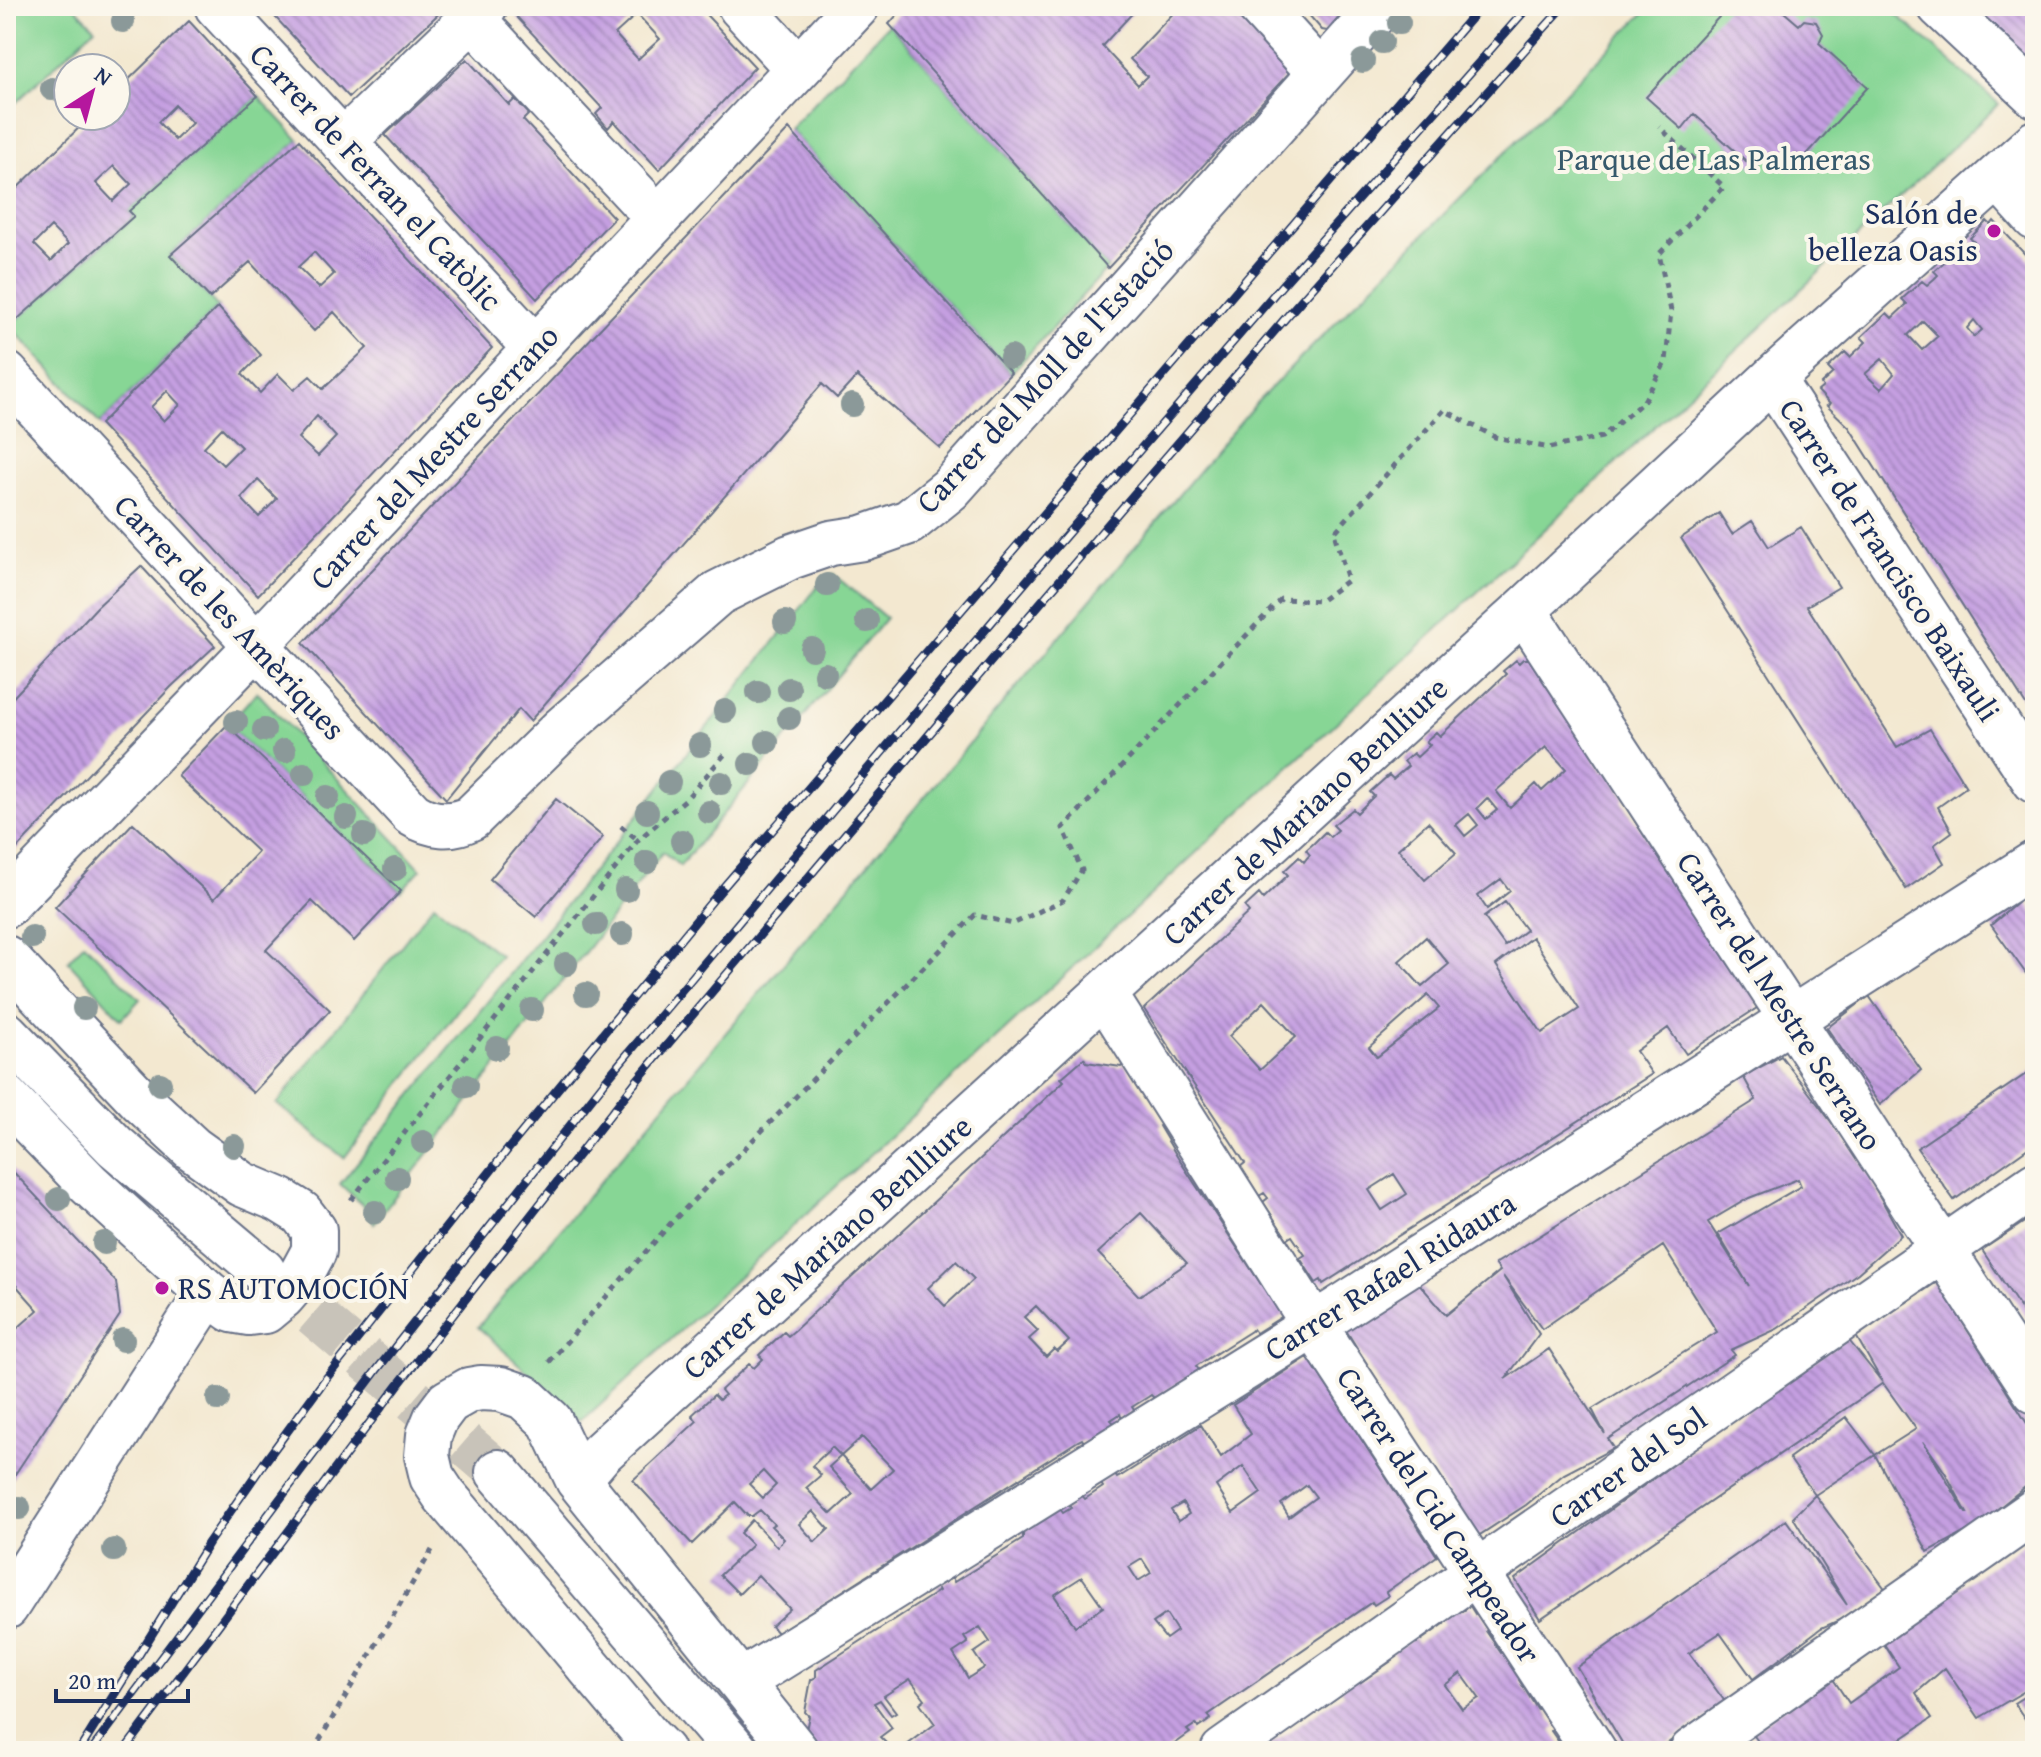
<svg xmlns="http://www.w3.org/2000/svg" width="2041" height="1757" viewBox="0 0 2041 1757" font-family="'Gentium Book Plus',serif">
  <style>
    .green { fill: #87d695; stroke: #51827a; stroke-width: 2 }
    .building { fill: url(#building-back-hatch); fill-rule: evenodd }
    .lines { fill: none; stroke-linecap: round; stroke-linejoin: round }
    .minor-tunnel { stroke: #c8c3b9; stroke-width: 44; stroke-dasharray: 44 22; stroke-linecap: butt }
    .minor-casing { stroke: #677086; stroke-width: 48 }
    .path { stroke: #677086; stroke-width: 5; stroke-dasharray: 6 6; stroke-linecap: butt }
    .minor { stroke: #fff; stroke-width: 44 }
    .rail-casing { stroke: #1b2f5e; stroke-width: 9 }
    .rail { stroke: #fbf7ec; stroke-width: 6; stroke-dasharray: 18; stroke-linecap: butt }
    .tree { fill: #8b9999 }
    .poi-dot { fill: #b5179e; stroke: #fbf7ec; stroke-width: 3 }
    .labels { text-anchor: middle; stroke-width: 8; stroke-linejoin: round; paint-order: stroke }
    .park-label { font-size: 32px; fill: #36596c; stroke: #fbf7ec }
    .street-label { font-size: 32px; fill: #1b2f5e; stroke: #fbf7ec }
    .poi-label { font-size: 32px; fill: #1b2f5e; stroke: #fbf7ec; text-anchor: end }
  </style>
  <defs>
    <pattern id="building-back-hatch" width="6" height="6" patternUnits="userSpaceOnUse" patternTransform="scale(2)"><rect width="6" height="6" fill="#c59fe1"/><path d="M-1 5l2 2M0 0l6 6M5-1l2 2" fill="none" stroke="#9f82ba"/></pattern>
  </defs>
  <rect width="100%" height="100%" fill="#fbf7ec"/>
  <filter id="ink" filterUnits="userSpaceOnUse"><feTurbulence type="fractalNoise" baseFrequency=".0125" numOctaves="2"/><feDisplacementMap in="SourceGraphic" scale="16" xChannelSelector="R" yChannelSelector="G"/><feConvolveMatrix kernelMatrix="1 2 1 2 8 2 1 2 1" color-interpolation-filters="sRGB"/></filter>
  <filter id="wash" filterUnits="userSpaceOnUse"><feTurbulence type="fractalNoise" baseFrequency=".006" numOctaves="4" result="noise"/><feDisplacementMap in="SourceGraphic" scale="32" xChannelSelector="R" yChannelSelector="G"/><feGaussianBlur stdDeviation="1.8" result="paint"/><feColorMatrix in="noise" values="0 0 0 0 0 0 0 0 0 0 0 0 0 0 0 0 0 1.4 0 .05"/><feComposite in="paint" operator="in"/></filter>
  <g filter="url(#wash)">
    <rect width="100%" height="100%" fill="#f3e8d0"/>
    <!-- green -->
    <path class="green" d="M 22,6 L 74,6 L 95,28 L 6,112 L 6,22 Z
      M 1651,6 L 1887,6 L 1999,104 L 1525,548 L 582,1422 L 478,1327 L 1257,402 Z
      M 889,24 L 1108,268 L 1011,373 L 789,129 Z
      M 258,96 L 299,140 L 170,255 L 218,307 L 100,424 L 10,326 L 134,217 L 129,211 Z
      M 833,574 L 886,618 L 680,866 L 663,852 L 374,1223 L 369,1211 L 340,1184 L 623,834 L 826,576 Z
      M 257,692 L 421,869 L 401,891 L 227,725 Z
      M 434,904 L 500,955 L 344,1158 L 277,1104 Z
      M 84,943 L 140,999 L 122,1019 L 68,961 Z"/>
    <g id="blocks">
      <!-- building -->
      <path class="building" d="M 265,6 L 447,6 L 349,97 Z
        M 524,6 L 698,6 L 755,67 L 659,170 L 614,121 L 608,128 L 596,114 L 602,108 L 515,15 ZM 637,14 L 660,39 L 638,59 L 615,34 Z
        M 905,6 L 1139,6 L 1102,46 L 1138,85 L 1147,76 L 1130,59 L 1180,6 L 1230,6 L 1289,73 L 1108,268 L 889,24 Z
        M 1301,6 L 1349,6 L 1327,31 L 1322,30 Z
        M 1729,6 L 1777,6 L 1799,25 L 1804,20 L 1816,22 L 1823,34 L 1819,43 L 1868,87 L 1791,172 L 1770,153 L 1755,169 L 1694,114 L 1682,129 L 1646,97 Z
        M 1965,6 L 2035,6 L 2035,63 L 2031,67 L 2001,39 L 2005,35 L 1987,19 L 1984,23 Z
        M 189,21 L 258,96 L 129,211 L 134,216 L 10,326 L 6,322 L 6,199 L 91,116 L 116,116 L 116,92 ZM 175,105 L 192,123 L 175,140 L 158,122 ZM 114,166 L 131,184 L 113,201 L 96,183 ZM 51,227 L 68,244 L 51,261 L 34,244 Z
        M 467,59 L 509,105 L 515,99 L 529,114 L 523,120 L 614,218 L 537,299 L 385,135 Z
        M 789,129 L 1011,373 L 940,448 L 857,376 L 837,398 L 822,384 L 530,721 L 519,709 L 446,799 L 303,643 Z
        M 299,140 L 492,348 L 258,595 L 100,424 L 218,307 L 261,355 L 242,374 L 260,393 L 278,374 L 294,390 L 310,376 L 323,389 L 367,348 L 334,312 L 314,331 L 250,262 L 210,298 L 170,255 ZM 314,252 L 334,274 L 319,288 L 298,267 ZM 167,391 L 180,405 L 164,421 L 151,407 ZM 317,416 L 336,437 L 318,456 L 298,438 ZM 222,428 L 241,447 L 223,465 L 204,447 ZM 258,480 L 277,499 L 259,517 L 241,498 Z
        M 1987,221 L 1991,225 L 1994,221 L 2035,265 L 2035,719 L 1849,427 L 1827,406 L 1830,404 L 1818,391 L 1823,387 L 1821,384 L 1833,373 L 1828,368 L 1845,352 L 1850,357 L 1866,342 L 1861,337 L 1887,313 L 1892,318 L 1907,304 L 1902,299 L 1922,281 L 1927,285 L 1934,279 L 1938,275 L 1934,271 L 1952,255 L 1956,259 L 1974,242 L 1970,238 ZM 1974,320 L 1982,330 L 1974,337 L 1967,328 ZM 1923,321 L 1938,336 L 1922,350 L 1908,335 ZM 1882,359 L 1894,374 L 1881,389 L 1865,374 Z
        M 1719,513 L 1732,534 L 1752,521 L 1769,547 L 1801,527 L 1839,587 L 1807,606 L 1897,747 L 1930,729 L 1966,787 L 1938,807 L 1952,832 L 1934,845 L 1944,863 L 1906,889 L 1681,538 Z
        M 141,566 L 215,646 L 171,687 L 6,860 L 6,705 L 97,607 Z
        M 1523,659 L 1529,659 L 1532,664 L 1564,712 L 1568,709 L 1597,755 L 1594,758 L 1603,772 L 1607,770 L 1625,797 L 1622,800 L 1636,823 L 1681,891 L 1684,889 L 1708,926 L 1705,928 L 1729,965 L 1734,962 L 1759,1001 L 1755,1004 L 1757,1008 L 1686,1054 L 1668,1028 L 1636,1051 L 1652,1074 L 1323,1284 L 1321,1280 L 1316,1283 L 1300,1258 L 1305,1255 L 1292,1236 L 1287,1239 L 1263,1202 L 1268,1198 L 1264,1193 L 1259,1196 L 1240,1167 L 1245,1163 L 1144,1009 L 1249,912 L 1245,907 L 1259,894 L 1263,899 L 1288,875 L 1284,871 L 1299,857 L 1304,862 L 1307,858 L 1310,855 L 1306,850 L 1314,843 L 1325,832 L 1330,837 L 1338,830 L 1333,825 L 1353,809 L 1357,813 L 1374,796 L 1370,792 L 1389,775 L 1393,779 L 1408,766 L 1404,761 L 1413,753 L 1417,757 L 1430,745 L 1426,741 L 1436,732 L 1440,736 L 1506,674 L 1503,671 L 1516,660 L 1519,663 ZM 1546,747 L 1566,769 L 1542,791 L 1536,784 L 1510,808 L 1496,791 ZM 1487,798 L 1497,810 L 1486,819 L 1477,808 ZM 1469,814 L 1478,825 L 1465,836 L 1456,825 ZM 1428,822 L 1456,853 L 1425,880 L 1398,849 ZM 1501,879 L 1510,891 L 1487,909 L 1478,896 ZM 1505,902 L 1526,930 L 1505,946 L 1484,917 ZM 1426,937 L 1449,964 L 1422,987 L 1399,961 ZM 1532,937 L 1579,1009 L 1542,1033 L 1496,965 ZM 1428,995 L 1439,1008 L 1377,1057 L 1369,1047 ZM 1264,1002 L 1296,1037 L 1260,1070 L 1229,1036 ZM 1394,1174 L 1407,1194 L 1382,1210 L 1369,1190 Z
        M 227,725 L 401,891 L 354,941 L 312,901 L 266,950 L 330,1010 L 253,1093 L 55,907 L 133,823 L 214,899 L 258,852 L 178,776 Z
        M 556,799 L 603,837 L 536,917 L 490,879 Z
        M 2024,897 L 2035,915 L 2035,971 L 2027,975 L 1991,925 Z
        M 1869,996 L 1921,1070 L 1880,1105 L 1827,1028 Z
        M 1781,1056 L 1858,1157 L 1901,1235 L 1858,1273 L 1777,1329 L 1731,1350 L 1735,1355 L 1608,1439 L 1614,1448 L 1564,1474 L 1526,1505 L 1475,1538 L 1344,1327 L 1417,1281 L 1446,1315 L 1500,1271 L 1495,1264 L 1756,1100 L 1743,1076 ZM 1798,1179 L 1801,1186 L 1718,1234 L 1749,1286 L 1708,1222 L 1749,1198 ZM 1663,1246 L 1717,1332 L 1592,1409 L 1605,1434 L 1549,1349 L 1505,1379 L 1539,1334 L 1503,1276 L 1542,1329 Z
        M 1084,1058 L 1086,1062 L 1121,1067 L 1124,1064 L 1162,1124 L 1159,1126 L 1178,1158 L 1263,1287 L 1267,1284 L 1286,1314 L 1256,1333 L 1253,1329 L 1251,1331 L 1196,1366 L 1199,1370 L 1154,1398 L 1151,1395 L 1148,1397 L 1132,1407 L 1134,1410 L 1122,1419 L 1120,1414 L 1111,1420 L 1114,1423 L 1084,1442 L 1082,1439 L 1078,1441 L 777,1633 L 771,1626 L 790,1609 L 758,1575 L 739,1594 L 720,1575 L 752,1545 L 740,1533 L 752,1520 L 777,1547 L 784,1539 L 771,1526 L 774,1524 L 760,1510 L 752,1516 L 748,1516 L 735,1502 L 692,1544 L 633,1480 L 697,1421 L 692,1415 L 714,1395 L 719,1400 L 722,1397 L 725,1395 L 721,1390 L 749,1364 L 754,1368 L 763,1359 L 759,1355 L 784,1332 L 788,1336 L 795,1330 L 1046,1098 L 1064,1081 L 1061,1078 ZM 1141,1213 L 1187,1263 L 1139,1296 L 1098,1253 ZM 956,1261 L 974,1279 L 945,1306 L 928,1288 ZM 1036,1306 L 1069,1341 L 1057,1352 L 1054,1349 L 1046,1357 L 1029,1339 L 1038,1331 L 1024,1317 ZM 862,1437 L 893,1469 L 871,1489 L 841,1456 L 829,1467 L 853,1494 L 831,1514 L 806,1488 L 821,1475 L 812,1466 L 832,1447 L 841,1456 ZM 763,1471 L 776,1485 L 763,1498 L 749,1484 ZM 813,1511 L 829,1529 L 815,1542 L 799,1524 Z
        M 2035,1068 L 2035,1143 L 1954,1200 L 1917,1148 Z
        M 6,1164 L 116,1282 L 120,1315 L 6,1488 L 6,1328 L 11,1334 L 38,1310 L 6,1274 Z
        M 2035,1215 L 2035,1330 L 1982,1250 Z
        M 1937,1282 L 2035,1436 L 2035,1479 L 1975,1527 L 1928,1552 L 1875,1455 L 1916,1429 L 1883,1383 L 1856,1336 ZM 1923,1441 L 1946,1474 L 1967,1513 L 1966,1513 Z
        M 1847,1338 L 1883,1383 L 1540,1619 L 1515,1579 Z
        M 1308,1357 L 1437,1556 L 1386,1592 L 1388,1596 L 1374,1605 L 1372,1602 L 1208,1715 L 1211,1719 L 1198,1728 L 1196,1724 L 1187,1730 L 1190,1733 L 1165,1751 L 899,1751 L 935,1724 L 920,1703 L 925,1699 L 910,1679 L 884,1696 L 896,1712 L 891,1715 L 880,1700 L 874,1703 L 892,1728 L 880,1737 L 894,1751 L 819,1751 L 805,1735 L 809,1716 L 805,1712 L 811,1680 L 816,1677 L 816,1670 L 939,1591 L 937,1587 L 952,1578 L 954,1582 L 1023,1539 L 1023,1531 L 1060,1509 L 1063,1513 L 1071,1508 L 1067,1503 L 1081,1494 L 1085,1499 L 1103,1487 L 1100,1482 L 1114,1473 L 1117,1478 L 1121,1476 L 1201,1425 L 1221,1457 L 1251,1434 L 1233,1405 ZM 1243,1466 L 1261,1493 L 1233,1513 L 1216,1486 ZM 1307,1485 L 1316,1497 L 1289,1517 L 1281,1504 ZM 1183,1503 L 1189,1514 L 1178,1521 L 1171,1510 ZM 1142,1559 L 1151,1573 L 1138,1581 L 1129,1567 ZM 1082,1577 L 1103,1607 L 1075,1626 L 1054,1595 ZM 1166,1614 L 1177,1631 L 1166,1639 L 1153,1623 ZM 980,1627 L 990,1642 L 974,1653 L 984,1668 L 968,1678 L 953,1653 L 968,1643 L 964,1637 Z
        M 1846,1417 L 1875,1455 L 1815,1495 L 1789,1458 Z
        M 1815,1495 L 1886,1590 L 1853,1614 L 1821,1628 L 1753,1679 L 1720,1633 L 1689,1653 L 1726,1703 L 1656,1751 L 1627,1751 L 1577,1667 L 1786,1520 L 1847,1605 L 1793,1517 Z
        M 2035,1536 L 2035,1685 L 1979,1718 L 1945,1668 L 1916,1693 L 1932,1718 L 1883,1751 L 1765,1751 L 1752,1733 L 1782,1709 L 1833,1679 L 1849,1703 L 1899,1667 L 1882,1641 Z
        M 1470,1606 L 1475,1614 L 1479,1611 L 1490,1628 L 1486,1631 L 1501,1653 L 1505,1651 L 1523,1677 L 1519,1680 L 1537,1709 L 1542,1706 L 1556,1727 L 1551,1731 L 1565,1751 L 1261,1751 L 1342,1695 L 1344,1693 L 1341,1688 L 1358,1676 L 1361,1682 L 1397,1657 L 1393,1652 L 1414,1638 L 1417,1643 L 1444,1624 L 1441,1619 L 1459,1607 L 1462,1612 ZM 1461,1673 L 1479,1698 L 1462,1709 L 1445,1685 Z
        M 2035,1690 L 2035,1733 L 2014,1703 Z"/>
    </g>
  </g>
  <g filter="url(#ink)">
    <use href="#blocks" fill-opacity="0" stroke="#677086" stroke-width="2"/>
    <g class="lines">
      <!-- minor-tunnel -->
      <path class="minor-tunnel" d="M 263,1271 L 498,1472"/>
      <defs>
        <path id="minor" d="M 217,6 L 536,349
          M 740,6 L 798,69
          M 1259,6 L 1320,73
          M 1940,6 L 2035,95
          M 472,18 L 640,199
          M 343,142 L 485,6
          M 1998,177 L 2035,218
          M 6,374 L 412,814 C 431,826 451,828 471,818 L 563,728 L 718,593 L 790,557 L 831,543 L 863,538 L 909,522 L 950,489 L 1381,6
          M 1772,379 L 2035,781
          M 1524,610 L 2035,1391
          M 6,905 L 256,646 L 857,6
          M 6,958 L 140,1100 L 192,1148 L 242,1184 L 280,1200 L 301,1213 L 314,1230 L 314,1251 L 301,1275 L 283,1296 L 265,1311 L 249,1313 L 232,1310 L 208,1293 L 89,1184 L 6,1098
          M 1105,995 L 1314,1325 L 1594,1751
          M 6,1034 L 115,1146 L 263,1271
          M 498,1472 L 736,1751
          M 578,1480 L 601,1453 L 1524,610 L 1772,379 L 2035,143
          M 6,1607 L 208,1293
          M 741,1682 L 1314,1325 L 2035,863
          M 662,1751 L 649,1738 L 444,1495 L 432,1477 L 427,1456 L 429,1435 L 436,1418 L 448,1402 L 469,1390 L 481,1388 L 501,1389 L 524,1397 L 550,1421 L 578,1480 L 796,1751
          M 1223,1751 L 1477,1572 L 2035,1185
          M 1692,1751 L 2035,1511"/>
      </defs>
      <!-- minor casing -->
      <use href="#minor" class="minor-casing"/>
      <!-- path -->
      <path class="path" d="M 621,826 L 638,840
        M 351,1200 L 638,840 L 686,799 L 725,754
        M 549,1362 L 671,1223 L 975,915 L 1013,924 L 1063,900 L 1082,870 L 1063,828 L 1281,599 L 1320,601 L 1348,580 L 1334,533 L 1444,410 L 1495,437 L 1549,448 L 1602,437 L 1644,401 L 1666,361 L 1671,311 L 1659,254 L 1724,187 L 1659,127
        M 313,1751 L 432,1550"/>
      <!-- minor -->
      <use href="#minor" class="minor"/>
      <defs>
        <path id="rail" d="M 79,1751 L 209,1542 L 264,1463 L 324,1381 L 509,1148 L 721,890 L 1481,6
          M 91,1751 L 376,1371 L 610,1075 L 1012,598 L 1283,284 L 1529,6
          M 124,1751 L 398,1385 L 634,1084 L 1030,615 L 1296,306 L 1564,6"/>
      </defs>
      <!-- rail casing -->
      <use href="#rail" class="rail-casing"/>
      <!-- rail -->
      <use href="#rail" class="rail"/>
    </g>
    <!-- trees -->
    <g class="tree">
      <circle cx="123" cy="21" r="12"/>
      <circle cx="1399" cy="23" r="12"/>
      <circle cx="1382" cy="42" r="12"/>
      <circle cx="1363" cy="61" r="12"/>
      <circle cx="52" cy="89" r="12"/>
      <circle cx="1011" cy="357" r="12"/>
      <circle cx="852" cy="405" r="12"/>
      <circle cx="827" cy="585" r="12"/>
      <circle cx="867" cy="621" r="12"/>
      <circle cx="785" cy="622" r="12"/>
      <circle cx="812" cy="649" r="12"/>
      <circle cx="825" cy="674" r="12"/>
      <circle cx="789" cy="689" r="12"/>
      <circle cx="758" cy="692" r="12"/>
      <circle cx="725" cy="711" r="12"/>
      <circle cx="789" cy="718" r="12"/>
      <circle cx="236" cy="722" r="12"/>
      <circle cx="264" cy="730" r="12"/>
      <circle cx="767" cy="742" r="12"/>
      <circle cx="700" cy="745" r="12"/>
      <circle cx="284" cy="751" r="12"/>
      <circle cx="750" cy="764" r="12"/>
      <circle cx="304" cy="774" r="12"/>
      <circle cx="669" cy="782" r="12"/>
      <circle cx="721" cy="783" r="12"/>
      <circle cx="328" cy="797" r="12"/>
      <circle cx="647" cy="812" r="12"/>
      <circle cx="709" cy="812" r="12"/>
      <circle cx="346" cy="817" r="12"/>
      <circle cx="364" cy="835" r="12"/>
      <circle cx="682" cy="841" r="12"/>
      <circle cx="647" cy="862" r="12"/>
      <circle cx="395" cy="869" r="12"/>
      <circle cx="626" cy="890" r="12"/>
      <circle cx="596" cy="924" r="12"/>
      <circle cx="622" cy="934" r="12"/>
      <circle cx="32" cy="937" r="12"/>
      <circle cx="566" cy="964" r="12"/>
      <circle cx="586" cy="994" r="12"/>
      <circle cx="84" cy="1008" r="12"/>
      <circle cx="532" cy="1010" r="12"/>
      <circle cx="497" cy="1048" r="12"/>
      <circle cx="160" cy="1084" r="12"/>
      <circle cx="466" cy="1086" r="12"/>
      <circle cx="423" cy="1142" r="12"/>
      <circle cx="234" cy="1146" r="12"/>
      <circle cx="397" cy="1178" r="12"/>
      <circle cx="59" cy="1199" r="12"/>
      <circle cx="375" cy="1212" r="12"/>
      <circle cx="104" cy="1243" r="12"/>
      <circle cx="123" cy="1340" r="12"/>
      <circle cx="218" cy="1399" r="12"/>
      <circle cx="19" cy="1508" r="12"/>
      <circle cx="114" cy="1550" r="12"/>
    </g>
  </g>
  <!-- markers -->
  <g class="poi-dot">
    <circle cx="1994" cy="231" r="8"/>
    <circle cx="162" cy="1288" r="8"/>
  </g>
  <g class="labels">
    <!-- park labels -->
    <g class="park-label">
      <text x="1714" y="170">Parque de Las Palmeras</text>
    </g>
    <!-- street labels -->
    <g class="street-label">
      <text transform="translate(376 177) rotate(47)" y="11">Carrer de Ferran el Catòlic</text>
      <text transform="translate(1045 376) rotate(-47)" y="11">Carrer del Moll de l'Estació</text>
      <text transform="translate(434 457) rotate(-47)" y="11">Carrer del Mestre Serrano</text>
      <text transform="translate(1890 560) rotate(57)" y="11">Carrer de Francisco Baixauli</text>
      <text transform="translate(230 617) rotate(47)" y="11">Carrer de les Amèriques</text>
      <text transform="translate(1305 811) rotate(-43)" y="11">Carrer de Mariano Benlliure</text>
      <text transform="translate(1780 1001) rotate(57)" y="11">Carrer del Mestre Serrano</text>
      <text transform="translate(827 1247) rotate(-42)" y="11">Carrer de Mariano Benlliure</text>
      <text transform="translate(1390 1276) rotate(-32)" y="11">Carrer Rafael Ridaura</text>
      <text transform="translate(1628 1467) rotate(-35)" y="11">Carrer del Sol</text>
      <text transform="translate(1439 1515) rotate(57)" y="11">Carrer del Cid Campeador</text>
    </g>
    <!-- poi labels -->
    <g class="poi-label">
      <text x="1978" y="224">Salón de<tspan x="1978" dy="37">belleza Oasis</tspan></text>
      <text x="178" y="1299" text-anchor="start">RS AUTOMOCIÓN</text>
    </g>
  </g>
  <!-- margin -->
  <rect width="2041" height="1757" fill="none" stroke="#fbf7ec" stroke-width="32"/>
  <!-- north arrow -->
  <g transform="translate(92 92) rotate(36)"><circle r="38" fill="#fbf7ec" stroke="#a1a7b3" stroke-width="2"/>
  <path d="M0-6L14 30L0 20L-14 30Z" fill="#b5179e"/>
  <text y="-12" font-size="22" font-weight="bold" text-anchor="middle" fill="#1b2f5e">N</text>
  </g>
  <!-- scale -->
  <path d="M56 1689v12h132v-12" fill="none" stroke="#1b2f5e" stroke-width="4"/>
  <text x="68" y="1689" font-size="24" fill="#1b2f5e" stroke="#fbf7ec" stroke-width="6" paint-order="stroke">20 m</text>
</svg>
